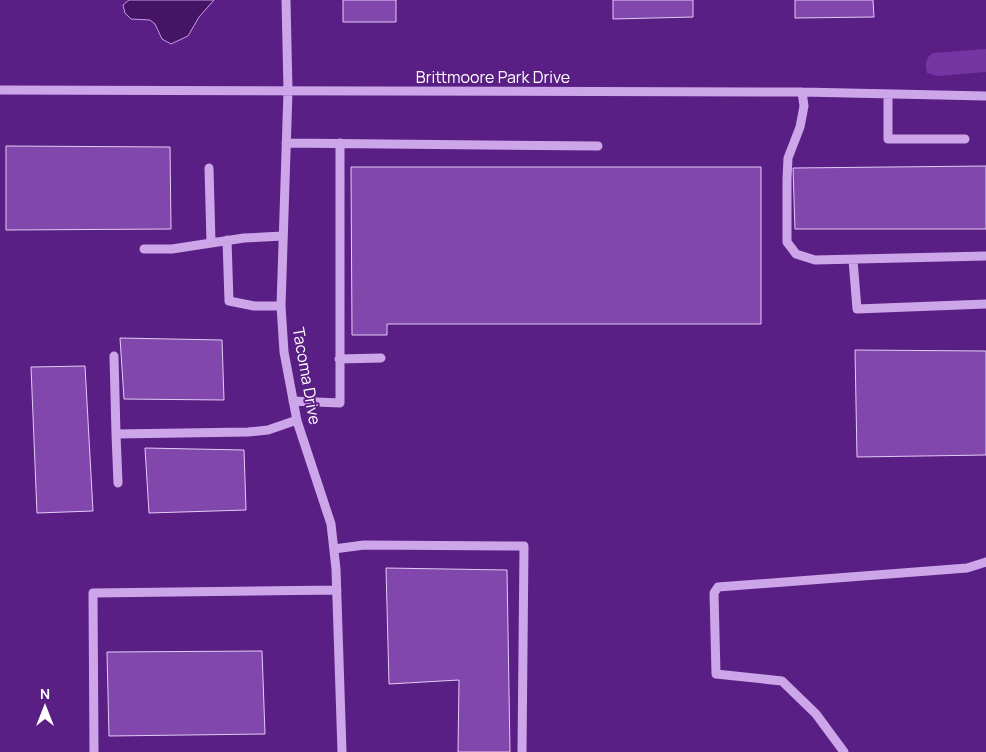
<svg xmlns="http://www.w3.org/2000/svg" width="986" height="752" viewBox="0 0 986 752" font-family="Manrope,sans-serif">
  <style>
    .green { fill: #7535a3 }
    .water { fill: #431563; stroke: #c79aeb }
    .building { fill: #8247ac; stroke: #e4caf7 }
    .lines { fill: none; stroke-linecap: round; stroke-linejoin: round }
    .minor { stroke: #cda6ea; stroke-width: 9 }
    .labels { text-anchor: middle; stroke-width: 4; stroke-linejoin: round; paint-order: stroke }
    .street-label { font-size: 16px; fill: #fff; stroke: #5a1f84 }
  </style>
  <rect width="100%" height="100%" fill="#5a1f84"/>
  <!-- green -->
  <path class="green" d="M 986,49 L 986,72 L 937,76 L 927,73 C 925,64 925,58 933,53 Z"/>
  <!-- water -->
  <path class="water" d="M 129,0 L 214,0 L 199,17 L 188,36 L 171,44 L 162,39 L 155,24 L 150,20 L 131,19 L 125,13 L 123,5 Z"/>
  <!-- building -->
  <path class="building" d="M 343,0 L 396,0 L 396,22 L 343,22 Z
    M 613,0 L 693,0 L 693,17 L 613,19 Z
    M 795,0 L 873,0 L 874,17 L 795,18 Z
    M 6,146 L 170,147 L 171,229 L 6,230 Z
    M 986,166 L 986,229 L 795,229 L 793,168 Z
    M 351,167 L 761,167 L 761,324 L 387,324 L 387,335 L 352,335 Z
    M 120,338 L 222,340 L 224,400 L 124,399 Z
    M 855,350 L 986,351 L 986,455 L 857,457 Z
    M 85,366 L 93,511 L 37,513 L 31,367 Z
    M 145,448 L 244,450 L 246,510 L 149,513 Z
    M 386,568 L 507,570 L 510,752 L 458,752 L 459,680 L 389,684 Z
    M 262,651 L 265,734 L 109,736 L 107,652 Z"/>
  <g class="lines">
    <!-- minor -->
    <path class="minor" d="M 286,0 L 288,91 L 281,306 L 284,352 L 297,421 L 331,524 L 336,569 L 342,752
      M 0,90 L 802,92 L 986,96
      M 802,92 L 804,106 L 800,127 L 788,158 L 787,179 L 787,242 L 796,254 L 815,260 L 986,256
      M 888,94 L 888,139 L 965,139
      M 286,143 L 598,146
      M 209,168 L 211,243
      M 227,240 L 229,301 L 254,306 L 281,306
      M 144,249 L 172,249 L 244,238 L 283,236
      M 853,260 L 857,309 L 986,304
      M 114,356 L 116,434
      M 339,359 L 381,358
      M 293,401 L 340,403 L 340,143
      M 118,483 L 116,434 L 248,432 L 268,430 L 297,420
      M 334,549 L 364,545 L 524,546 L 522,752
      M 94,752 L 93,593 L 337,590
      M 844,752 L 816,714 L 782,681 L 716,674 L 714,593 L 718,587 L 967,568 L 986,562"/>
  </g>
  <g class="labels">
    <!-- street labels -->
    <g class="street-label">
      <text x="493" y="83">Brittmoore Park Drive</text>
      <text transform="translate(307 376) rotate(80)" y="6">Tacoma Drive</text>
    </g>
  </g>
  <!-- north arrow -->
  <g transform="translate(45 707)" stroke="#5a1f84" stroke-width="4" paint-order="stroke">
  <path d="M0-4L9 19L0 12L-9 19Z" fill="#ffffff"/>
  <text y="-8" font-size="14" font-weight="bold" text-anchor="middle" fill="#ffffff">N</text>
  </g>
</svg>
